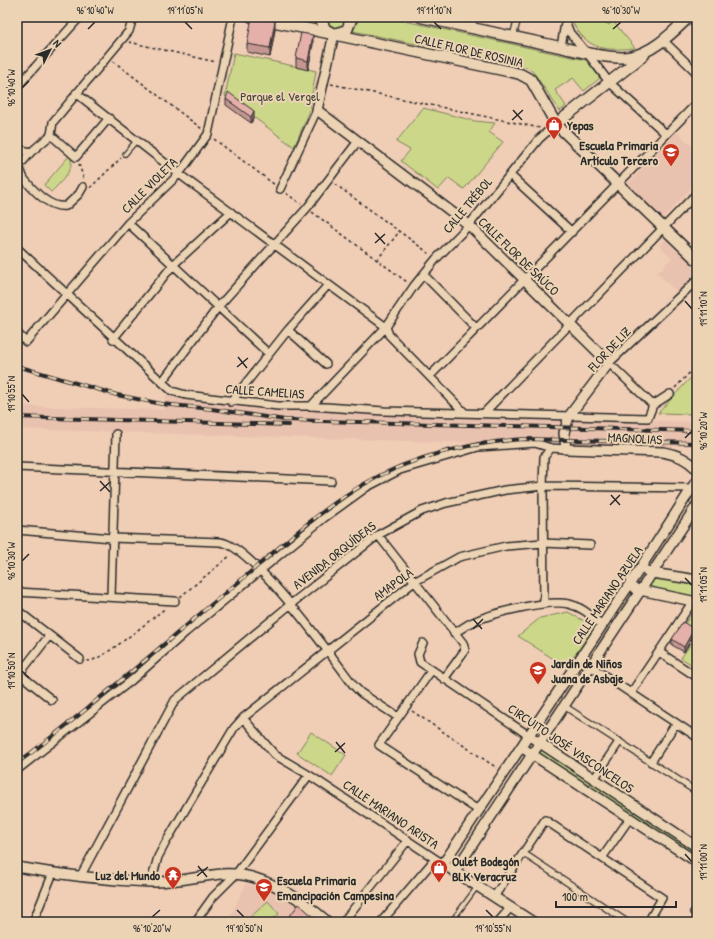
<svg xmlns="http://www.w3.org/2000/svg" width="714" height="939" viewBox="0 0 714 939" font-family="'Patrick Hand',sans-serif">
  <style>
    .built { fill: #e9c1af }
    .green { fill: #ccd78a; stroke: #7c815a }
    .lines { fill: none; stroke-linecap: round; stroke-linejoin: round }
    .service-casing { stroke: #2b2b2b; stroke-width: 6 }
    .pedestrian-casing { stroke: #2b2b2b; stroke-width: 8 }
    .minor-casing { stroke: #2b2b2b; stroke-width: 10 }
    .tertiary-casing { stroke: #2b2b2b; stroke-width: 12 }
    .secondary-casing { stroke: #2b2b2b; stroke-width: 13 }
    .path { stroke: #2b2b2b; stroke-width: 1.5; stroke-dasharray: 3 3; stroke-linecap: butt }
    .service { stroke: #ecd3b4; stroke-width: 3.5 }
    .pedestrian { stroke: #ecd3b4; stroke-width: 5.5 }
    .minor { stroke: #ecd3b4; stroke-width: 7 }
    .tertiary { stroke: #ecd3b4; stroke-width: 9 }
    .secondary { stroke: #ecd3b4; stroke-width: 10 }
    .rail-casing { stroke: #2b2b2b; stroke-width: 4 }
    .rail { stroke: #ecd3b4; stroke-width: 2.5; stroke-dasharray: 8; stroke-linecap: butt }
    .wall { fill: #c69792; stroke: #2b2b2b }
    .shaded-wall { fill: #a17b77; stroke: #2b2b2b }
    .building { fill: #e6b0aa; stroke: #2b2b2b }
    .ticks { fill: none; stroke: #2b2b2b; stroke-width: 1.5 }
    .labels { text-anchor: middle; stroke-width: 4; stroke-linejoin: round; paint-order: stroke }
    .street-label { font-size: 13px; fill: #2b2b2b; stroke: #ecd3b4 }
    .park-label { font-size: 13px; fill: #434539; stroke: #ecd3b4 }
    .poi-label { font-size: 13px; font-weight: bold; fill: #2b2b2b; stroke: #ecd3b4; text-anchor: start }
    .neatline { fill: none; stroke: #2b2b2b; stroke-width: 1.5 }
    .ticks-label { font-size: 10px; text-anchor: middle; fill: #2b2b2b }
  </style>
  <rect width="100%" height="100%" fill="#f0cdb5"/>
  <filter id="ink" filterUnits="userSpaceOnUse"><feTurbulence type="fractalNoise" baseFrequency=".025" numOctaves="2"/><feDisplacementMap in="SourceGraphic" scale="8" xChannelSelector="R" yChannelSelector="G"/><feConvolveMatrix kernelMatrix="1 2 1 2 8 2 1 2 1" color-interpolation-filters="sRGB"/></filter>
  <g filter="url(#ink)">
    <!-- built -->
    <path class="built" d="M 677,132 L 697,151 L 697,182 L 663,218 L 628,184 Z
      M 667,238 L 697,266 L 697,271 L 677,292 L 657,273 L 672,258 L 659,245 Z
      M 166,395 L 216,403 L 301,411 L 697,422 L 697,446 L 541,445 L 17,429 L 17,406 L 165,410 Z
      M 246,884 L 279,894 L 303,910 L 294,922 L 228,922 Z"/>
    <!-- green -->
    <path class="green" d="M 283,17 L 313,17 L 314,24 Z
      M 326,17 L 345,17 L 345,21 L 342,27 L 333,28 L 327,24 Z
      M 358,17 L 386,17 L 586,60 L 600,78 L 584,91 L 573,78 L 555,90 L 566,106 L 560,111 L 534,73 L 527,67 L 353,31 L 358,21 Z
      M 572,17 L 597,17 L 609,25 L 613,21 L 635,48 C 612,50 593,52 578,31 C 575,27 572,23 572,17 Z
      M 234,53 L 316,71 L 309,113 L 294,147 L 225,96 Z
      M 423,108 L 475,121 L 495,123 L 489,132 L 503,142 L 464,189 L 449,178 L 438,190 L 401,161 L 410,150 L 396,142 Z
      M 69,156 C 78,167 58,185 51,192 L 44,185 Z
      M 697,371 L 697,414 L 658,413 Z
      M 659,579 L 697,585 L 697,598 L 651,590 L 648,585 L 651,580 Z
      M 697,607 L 697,668 L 681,658 L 697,635 L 684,625 Z
      M 568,612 L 595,627 L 566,667 L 518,636 L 540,618 Z
      M 311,732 L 346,755 L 332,776 L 297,753 Z
      M 540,747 L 697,850 L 697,859 L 536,753 Z
      M 268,901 L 279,914 L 270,922 L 245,922 Z"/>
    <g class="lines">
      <defs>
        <path id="service" d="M 125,154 L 137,140
          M 692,912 L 697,915
          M 451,922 L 477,887"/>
        <path id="pedestrian" d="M 472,28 L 474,17
          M 513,37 L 518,17
          M 564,706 L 697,792
          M 523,853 L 627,922"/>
        <path id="minor" d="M 566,23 L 570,33 L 587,53 L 609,82 L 666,134
          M 664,41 L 697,73
          M 561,47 L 566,17
          M 17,87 L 80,17
          M 76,93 L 179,174 L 386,327 L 389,335 L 465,413
          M 51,135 L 76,157 L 109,118
          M 17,149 L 31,152 L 51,135 L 53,122 L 129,31 L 133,17
          M 17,163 C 21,168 21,175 25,180 C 34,191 51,209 66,206 L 79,194 L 83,187
          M 19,166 L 31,152
          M 510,175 L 572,232
          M 280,189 L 317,110
          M 128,223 L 269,354
          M 17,248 L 162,382 L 172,391 L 186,395 L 278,406 L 311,406 L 384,411 L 648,418 L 653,405
          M 424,275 L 476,328
          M 288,330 L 326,364
          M 17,333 L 26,342 L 128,223 L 179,174 L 208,134 L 233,17
          M 113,339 L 173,265 L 231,212
          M 430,376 L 697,103
          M 162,382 L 218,307 L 307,208 L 358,141
          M 231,402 L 288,330 L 328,285
          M 653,405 L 609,363 L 697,280
          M 653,405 L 670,394
          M 311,406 L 386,327 L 414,286 L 436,259 L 469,225 L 539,139 L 556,124
          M 484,413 L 697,193
          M 17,467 L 331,481
          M 17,530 L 112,538 L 220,542 C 251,544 333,658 354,686 L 361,693 L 398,717
          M 378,535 L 463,643 L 465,650 L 444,679
          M 17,592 L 175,601
          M 111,596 L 116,434
          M 544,604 L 543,486 L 544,457 L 551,448
          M 17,610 L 80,659
          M 454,633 C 460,630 466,625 473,622 C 493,613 547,599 569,604 C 583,607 592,617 602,625
          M 423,643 L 418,654 L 420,662 L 528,735
          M 659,652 L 697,677
          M 590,666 L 697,737
          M 431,671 L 379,745 L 478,810
          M 17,672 L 52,700
          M 17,677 L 49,636
          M 631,693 L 693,601
          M 243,718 L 275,755 L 309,775 L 443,864
          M 651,762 L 676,723
          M 17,770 L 132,680 L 186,632 L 324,518 L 367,487 L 400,470 L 478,447 L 535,443 L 551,448 L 566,449
          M 594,779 L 619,742
          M 602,858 L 630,818
          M 80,877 L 175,700 L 291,604 L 378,535 L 422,511 L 446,503 L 505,490 L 543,486 L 692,488
          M 151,882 L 158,857 L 166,842 L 234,728 L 243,718 L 414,582 L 459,557 L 506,546 L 543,543 L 590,545
          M 494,897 L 545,820 L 662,898 L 648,922
          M 33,922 L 53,873
          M 195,922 L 213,897 L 236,874 L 309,775
          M 343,922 L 408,840
          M 381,922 L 435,859
          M 498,922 L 511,907"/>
        <path id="tertiary" d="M 334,34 L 317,110 L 469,225 L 609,363 L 569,416 L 564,433 L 566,449 L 663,452 C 678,455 687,459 697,469
          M 647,571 L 652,573 L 697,580
          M 635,589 L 697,602
          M 528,735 L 697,847
          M 527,751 L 697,862
          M 17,867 C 61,875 105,880 150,882 C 174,883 199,876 222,874 C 261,871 300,898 328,922
          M 455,871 L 697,505
          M 533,922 L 443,864 L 641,567 L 697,480"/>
        <path id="secondary" d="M 252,17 L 512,72 L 520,74 L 531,80 L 556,124 L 697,260
          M 320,17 L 325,29 L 334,34 L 347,30 L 352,17
          M 421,17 C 467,27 514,37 560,47 C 578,51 612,60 629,57 C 653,53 672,33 689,17
          M 556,124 L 644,55"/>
      </defs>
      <!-- service casing -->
      <use href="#service" class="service-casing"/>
      <!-- pedestrian casing -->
      <use href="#pedestrian" class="pedestrian-casing"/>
      <!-- minor casing -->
      <use href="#minor" class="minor-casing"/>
      <!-- tertiary casing -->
      <use href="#tertiary" class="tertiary-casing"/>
      <!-- secondary casing -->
      <use href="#secondary" class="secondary-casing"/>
      <!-- path -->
      <path class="path" d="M 129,42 L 216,62
        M 113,61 L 202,129
        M 331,84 L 540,128
        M 214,139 L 275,185
        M 79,164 L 84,180
        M 335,184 L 430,254
        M 90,188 L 121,158
        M 286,193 L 301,204
        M 312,212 L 407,282
        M 377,260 L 399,232
        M 675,388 L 697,365
        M 180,597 L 231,555
        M 87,661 C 100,663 153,617 166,608
        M 412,711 L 497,768"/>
      <!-- service -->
      <use href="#service" class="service"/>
      <!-- pedestrian -->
      <use href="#pedestrian" class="pedestrian"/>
      <!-- minor -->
      <use href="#minor" class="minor"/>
      <!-- tertiary -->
      <use href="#tertiary" class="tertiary"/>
      <!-- secondary -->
      <use href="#secondary" class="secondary"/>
      <defs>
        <path id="rail" d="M 17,366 L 117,395 L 162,404 L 212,409 L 285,420 L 697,431
          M 17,417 L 289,425
          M 17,763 C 47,742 74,719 102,696 C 146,660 190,622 235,585 C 271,555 306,522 345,496 C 398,460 462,443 525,439 L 697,443"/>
      </defs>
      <!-- rail casing -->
      <use href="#rail" class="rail-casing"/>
      <!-- rail -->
      <use href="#rail" class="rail"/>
    </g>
    <!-- wall -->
    <path class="wall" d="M 275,30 L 270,57 L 247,52 L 247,44 Z
      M 313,44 L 308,70 L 296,67 L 296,58 Z
      M 226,99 L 254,117 L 251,123 L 226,105 Z
      M 694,635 L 684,652 L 672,645 L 672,639 Z"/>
    <!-- shaded-wall -->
    <path class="shaded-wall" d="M 275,21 L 275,30 L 270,57 L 270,48 Z
      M 313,35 L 313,44 L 308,70 L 308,61 Z
      M 254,111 L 254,117 L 251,123 L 251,117 Z
      M 694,629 L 694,635 L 684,652 L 684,647 Z"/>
    <!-- building -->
    <path class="building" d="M 252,17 L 255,17 L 275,21 L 270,48 L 247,44 Z
      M 301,33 L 313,35 L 308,61 L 296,58 Z
      M 228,92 L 254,111 L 251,117 L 226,99 Z
      M 683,622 L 694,629 L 684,647 L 672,639 Z
      M 299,904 L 319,922 L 285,922 Z"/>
  </g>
  <!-- ticks -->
  <path class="ticks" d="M 185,22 L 192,29M 434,22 L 441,29M 88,29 L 95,22M 613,29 L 621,22M 22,88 L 29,81M 513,110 L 522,120M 512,120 L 523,110M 375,233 L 385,244M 375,243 L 385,234M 685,301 L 692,309M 238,357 L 247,368M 237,367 L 248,358M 22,394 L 29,402M 685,438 L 692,431M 100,481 L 110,492M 100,491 L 110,482M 611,495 L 620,505M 610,505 L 620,495M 22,561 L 29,554M 685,578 L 692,585M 473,619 L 482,629M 473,629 L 483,619M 22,671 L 29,678M 336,742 L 345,753M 335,752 L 345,743M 685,854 L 692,862M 198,866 L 207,877M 197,876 L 208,867M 237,910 L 244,917M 486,910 L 493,917M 152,917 L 160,910"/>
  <!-- icons -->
  <defs>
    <symbol id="shop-pin" viewBox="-11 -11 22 30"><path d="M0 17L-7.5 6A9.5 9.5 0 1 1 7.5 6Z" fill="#c8321e" stroke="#ecd3b4"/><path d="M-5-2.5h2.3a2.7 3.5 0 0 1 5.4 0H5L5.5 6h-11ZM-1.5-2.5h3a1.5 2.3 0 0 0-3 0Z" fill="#fff"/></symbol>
    <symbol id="school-pin" viewBox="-11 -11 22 30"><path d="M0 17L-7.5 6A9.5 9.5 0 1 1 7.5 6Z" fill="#c8321e" stroke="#ecd3b4"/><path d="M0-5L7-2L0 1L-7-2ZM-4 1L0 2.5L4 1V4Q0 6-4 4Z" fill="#fff"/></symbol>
    <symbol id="temple-pin" viewBox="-11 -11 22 30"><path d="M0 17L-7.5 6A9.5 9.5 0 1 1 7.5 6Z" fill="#c8321e" stroke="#ecd3b4"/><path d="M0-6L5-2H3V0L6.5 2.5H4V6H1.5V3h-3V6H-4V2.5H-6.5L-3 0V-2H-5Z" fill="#fff"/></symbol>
  </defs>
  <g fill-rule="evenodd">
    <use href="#shop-pin" x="544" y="115" width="20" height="27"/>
    <use href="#school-pin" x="661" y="142" width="20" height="27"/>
    <use href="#school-pin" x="528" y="660" width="20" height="27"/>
    <use href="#shop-pin" x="429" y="858" width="20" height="27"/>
    <use href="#temple-pin" x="163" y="865" width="20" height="27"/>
    <use href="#school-pin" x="254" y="877" width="20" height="27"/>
  </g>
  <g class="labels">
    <!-- street labels -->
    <g class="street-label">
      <text transform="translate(469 50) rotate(13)" y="5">CALLE FLOR DE ROSINIA</text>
      <text transform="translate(149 185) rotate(-45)" y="5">CALLE VIOLETA</text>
      <text transform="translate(467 205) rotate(-50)" y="5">CALLE TRÉBOL</text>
      <text transform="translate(519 256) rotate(44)" y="5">CALLE FLOR DE SAÚCO</text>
      <text transform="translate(609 349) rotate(-47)" y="5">FLOR DE LIZ</text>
      <text transform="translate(265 391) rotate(4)" y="5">CALLE CAMELIAS</text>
      <text transform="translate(635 438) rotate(3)" y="5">MAGNOLIAS</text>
      <text transform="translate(334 555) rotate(-38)" y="5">AVENIDA ORQUÍDEAS</text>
      <text transform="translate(393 584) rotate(-36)" y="5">AMAPOLA</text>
      <text transform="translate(607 595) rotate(-56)" y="5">CALLE MARIANO AZUELA</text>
      <text transform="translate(571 748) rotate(34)" y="5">CIRCUITO JOSÉ VASCONCELOS</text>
      <text transform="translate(391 814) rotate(34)" y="5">CALLE MARIANO ARISTA</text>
    </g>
    <!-- park labels -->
    <g class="park-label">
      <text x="280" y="101">Parque el Vergel</text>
    </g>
    <!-- poi labels -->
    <g class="poi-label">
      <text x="567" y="130">Yepas</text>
      <text x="658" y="150" text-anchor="end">Escuela Primaria<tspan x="658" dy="15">Artículo Tercero</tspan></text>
      <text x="551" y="668">Jardin de Niños<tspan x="551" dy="15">Juana de Asbaje</tspan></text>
      <text x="452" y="866">Oulet Bodegón<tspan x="452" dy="15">BLK Veracruz</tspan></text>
      <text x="160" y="880" text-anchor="end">Luz del Mundo</text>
      <text x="277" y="885">Escuela Primaria<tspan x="277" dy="15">Emancipación Campesina</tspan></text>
    </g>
  </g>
  <!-- margin -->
  <rect width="714" height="939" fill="none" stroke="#ecd3b4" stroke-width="44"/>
  <!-- north arrow -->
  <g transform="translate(50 50) rotate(48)" stroke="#ecd3b4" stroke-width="3" paint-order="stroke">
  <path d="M0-3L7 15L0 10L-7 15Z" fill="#2b2b2b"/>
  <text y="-6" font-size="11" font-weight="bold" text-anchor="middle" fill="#2b2b2b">N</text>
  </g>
  <!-- scale -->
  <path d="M556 901v6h120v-6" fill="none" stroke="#2b2b2b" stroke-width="2"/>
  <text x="562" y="901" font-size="12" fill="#2b2b2b" stroke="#ecd3b4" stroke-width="3" paint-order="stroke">100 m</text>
  <rect x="22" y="22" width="670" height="895" class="neatline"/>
  <g class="ticks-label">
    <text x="95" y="14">96°10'40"W</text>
    <text x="185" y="14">19°11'05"N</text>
    <text x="434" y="14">19°11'10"N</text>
    <text x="621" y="14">96°10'30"W</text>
    <text transform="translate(11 88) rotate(-90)" y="4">96°10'40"W</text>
    <text transform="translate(703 309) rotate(-90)" y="4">19°11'10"N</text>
    <text transform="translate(11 394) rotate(-90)" y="4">19°10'55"N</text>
    <text transform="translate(703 431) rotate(-90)" y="4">96°10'20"W</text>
    <text transform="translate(11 561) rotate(-90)" y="4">96°10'30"W</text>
    <text transform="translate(703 585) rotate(-90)" y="4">19°11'05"N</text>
    <text transform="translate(11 671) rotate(-90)" y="4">19°10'50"N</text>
    <text transform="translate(703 862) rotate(-90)" y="4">19°11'00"N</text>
    <text x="152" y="932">96°10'20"W</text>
    <text x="244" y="932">19°10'50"N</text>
    <text x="493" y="932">19°10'55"N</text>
  </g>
</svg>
